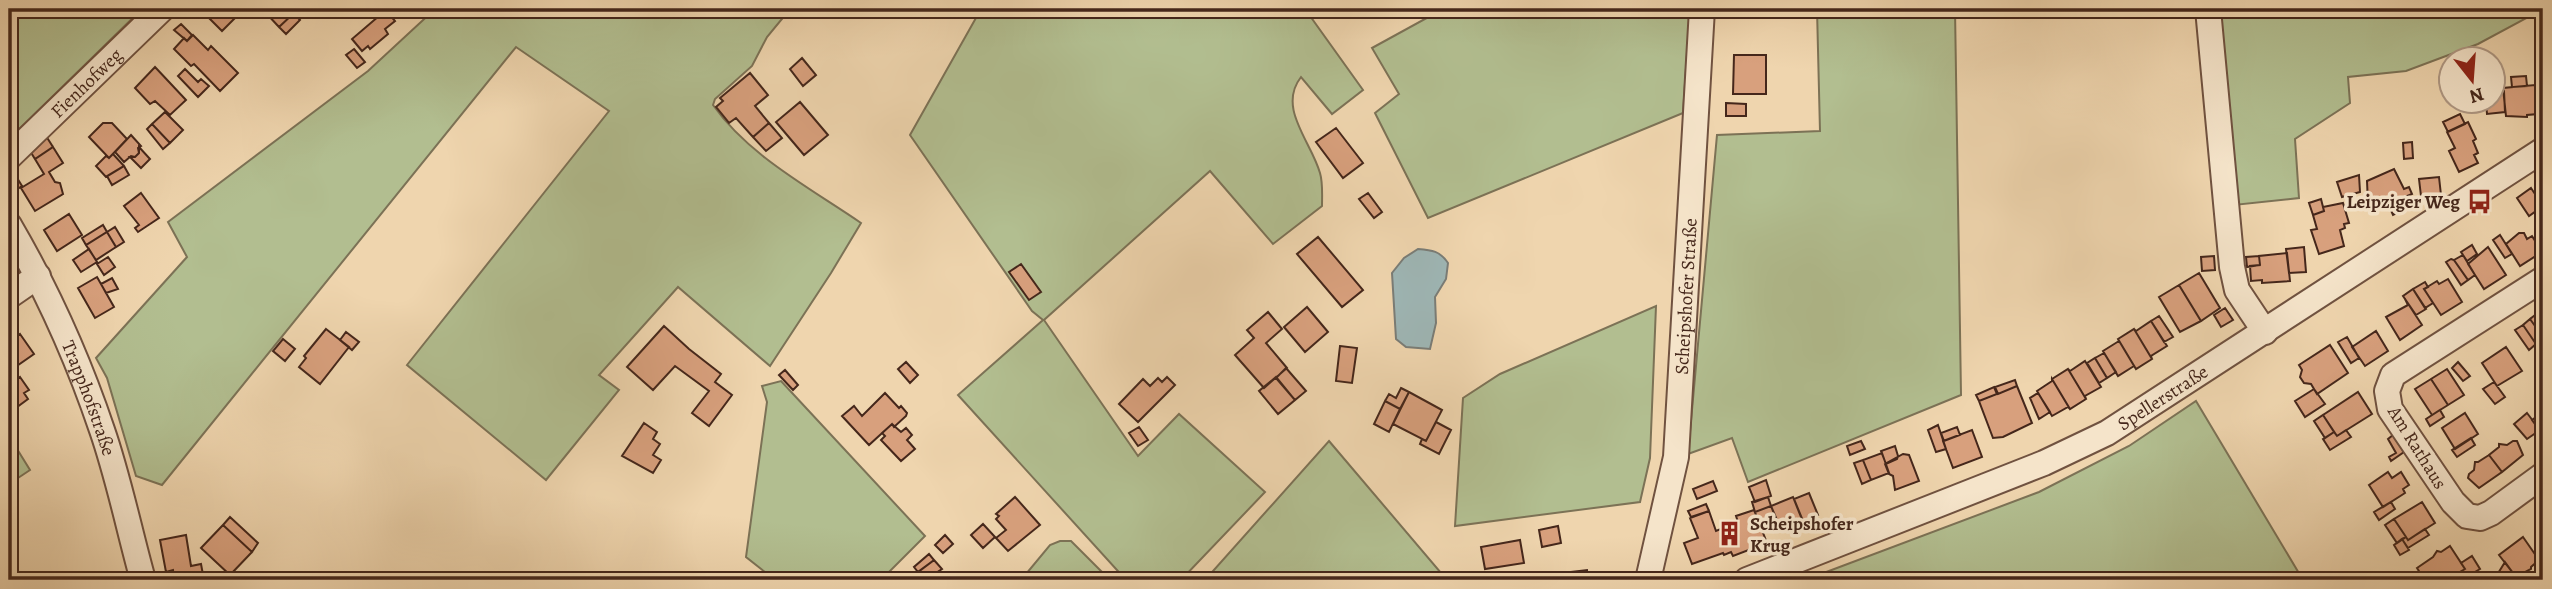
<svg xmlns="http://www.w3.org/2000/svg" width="2552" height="589" viewBox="0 0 2552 589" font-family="Alegreya,serif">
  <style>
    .green { fill: #b2be90; stroke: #7c7256; stroke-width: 2 }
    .water { fill: #9eb6b5; stroke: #7a7d77; stroke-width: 2 }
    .building { fill: #d8a07d; stroke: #45271b; stroke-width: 2 }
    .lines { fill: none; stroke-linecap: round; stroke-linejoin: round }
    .minor-casing { stroke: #705240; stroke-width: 28 }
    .minor { stroke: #f5e4ca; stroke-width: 24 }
    .labels { text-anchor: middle; stroke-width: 7; stroke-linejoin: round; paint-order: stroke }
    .street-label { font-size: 19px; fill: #45271b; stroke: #f5e4ca }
    .poi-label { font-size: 19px; font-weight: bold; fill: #45271b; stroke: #f5e4ca; text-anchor: end }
  </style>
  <rect width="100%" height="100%" fill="#efd5ae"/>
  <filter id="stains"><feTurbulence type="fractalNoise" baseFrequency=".00286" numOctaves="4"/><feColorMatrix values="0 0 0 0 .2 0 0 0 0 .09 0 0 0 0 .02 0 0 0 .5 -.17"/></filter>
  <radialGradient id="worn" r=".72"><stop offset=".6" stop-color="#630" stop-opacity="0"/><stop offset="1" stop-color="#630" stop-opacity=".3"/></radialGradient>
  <!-- green -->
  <path class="green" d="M 9,9 L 142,9 L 9,139 Z
    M 435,9 L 787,9 L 786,14 L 767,37 L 752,66 L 715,99 L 713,105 C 749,156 810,188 861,223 L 831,273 L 770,366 L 678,287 L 599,375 L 619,390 L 546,480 L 407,365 L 609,111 L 516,47 L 162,485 L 136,476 L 107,378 L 96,358 L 187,257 L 168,222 L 368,71 Z
    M 981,9 L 1305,9 L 1363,90 L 1332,114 L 1301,77 C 1277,108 1311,141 1320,173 C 1323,183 1322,195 1322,206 L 1273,244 L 1210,171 L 1044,320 L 1138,456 L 1179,414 L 1265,492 L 1181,580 L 1126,580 L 958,395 L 1043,320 L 1032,311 L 910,135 Z
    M 1443,9 L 1690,9 L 1683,113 L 1428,218 L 1375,113 L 1399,94 L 1372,48 Z
    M 1817,9 L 1955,9 L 1961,395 L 1748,482 L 1732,438 L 1688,454 L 1717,135 L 1820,131 Z
    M 2216,9 L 2543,9 L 2478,44 L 2406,71 L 2348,77 L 2350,103 L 2295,139 L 2299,198 L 2234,205 Z
    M 1656,306 L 1650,458 L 1640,502 L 1455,526 L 1463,398 L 1500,374 Z
    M 781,381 L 925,536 L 881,580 L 775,580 L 746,557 L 767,402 L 762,386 Z
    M 2196,401 L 2303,580 L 1805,580 L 2039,492 L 2129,446 Z
    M 9,436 L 30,470 L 9,484 Z
    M 1329,441 L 1447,580 L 1205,580 Z
    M 1060,541 L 1071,541 L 1110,580 L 1021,580 L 1050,545 Z"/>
  <!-- water -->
  <path class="water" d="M 1418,249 C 1432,250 1440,251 1448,263 L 1446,279 L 1435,297 L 1436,323 L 1430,349 L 1406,347 L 1396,339 L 1392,273 L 1404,258 Z"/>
  <!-- building -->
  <path class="building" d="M 205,9 L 238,9 L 241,12 L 222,31 L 203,12 Z
    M 268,9 L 290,9 L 294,13 L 279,27 L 265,12 Z
    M 1732,9 L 1773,9 L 1773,18 L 1732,18 Z
    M 386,10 L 395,21 L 385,29 L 388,34 L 370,49 L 368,46 L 362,51 L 352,39 Z
    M 294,13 L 300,20 L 286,34 L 279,27 Z
    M 181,24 L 192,35 L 187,41 L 174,30 Z
    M 193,35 L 208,50 L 211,46 L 238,73 L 220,91 L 194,64 L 191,66 L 174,49 L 184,38 L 187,41 Z
    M 354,49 L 365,62 L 357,68 L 346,55 Z
    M 1734,55 L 1766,55 L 1766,94 L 1733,94 Z
    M 802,58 L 816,75 L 803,86 L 790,69 Z
    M 155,67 L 186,100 L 170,115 L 155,101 L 150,104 L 135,88 Z
    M 185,69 L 198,82 L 201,79 L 209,86 L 198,97 L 178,76 Z
    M 750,73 L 768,95 L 755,106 L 769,123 L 753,137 L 736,118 L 729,123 L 716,107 L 723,101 L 720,98 Z
    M 2526,76 L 2527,86 L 2512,87 L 2511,77 Z
    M 2535,85 L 2538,114 L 2527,115 L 2527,117 L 2506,116 L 2503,88 Z
    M 2504,91 L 2505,112 L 2487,114 L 2486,102 L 2492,102 L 2492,92 Z
    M 800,102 L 828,135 L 804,155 L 776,122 Z
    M 1726,103 L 1746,104 L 1746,116 L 1726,116 Z
    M 165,112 L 183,130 L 170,143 L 152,124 Z
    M 2460,114 L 2465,124 L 2448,132 L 2443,122 Z
    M 2468,122 L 2476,139 L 2473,141 L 2478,153 L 2474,155 L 2478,163 L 2459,172 L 2449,151 L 2455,148 L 2447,132 Z
    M 103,123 L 112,123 L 127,139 L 109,158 L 89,137 Z
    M 769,123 L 782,138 L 766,151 L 753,137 Z
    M 152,124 L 170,143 L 163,149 L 147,129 Z
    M 1336,128 L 1363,163 L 1343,178 L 1316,142 Z
    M 131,135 L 141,146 L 138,148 L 139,153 L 135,157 L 131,156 L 124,162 L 115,152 Z
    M 46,136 L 53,147 L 35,159 L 30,151 Z
    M 2412,142 L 2413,158 L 2404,159 L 2403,143 Z
    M 53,147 L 63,163 L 49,172 L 55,182 L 60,183 L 63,194 L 35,211 L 21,188 L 44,174 L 35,159 Z
    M 139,147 L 150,159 L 141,168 L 130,157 L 135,157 L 139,153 Z
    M 113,154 L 124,166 L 106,177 L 96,166 L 106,156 L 109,158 Z
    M 124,166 L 129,175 L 112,185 L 107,176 Z
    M 2394,169 L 2404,189 L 2409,187 L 2412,194 L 2407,196 L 2411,206 L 2393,215 L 2385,197 L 2368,204 L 2367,181 Z
    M 14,173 L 22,186 L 10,194 L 9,176 Z
    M 2359,175 L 2360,192 L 2342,197 L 2337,182 Z
    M 2439,177 L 2441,195 L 2421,196 L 2419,179 Z
    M 2531,188 L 2543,206 L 2529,216 L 2517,198 Z
    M 141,193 L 159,218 L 138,232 L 135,228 L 139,225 L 124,206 Z
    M 1368,193 L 1382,212 L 1374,218 L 1359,199 Z
    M 2321,199 L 2324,211 L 2313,215 L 2309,203 Z
    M 2343,203 L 2349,223 L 2344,224 L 2345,228 L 2340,230 L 2344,246 L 2319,254 L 2311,230 L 2317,229 L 2313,215 L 2324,211 L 2323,207 Z
    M 69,214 L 82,235 L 57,251 L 44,230 Z
    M 103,225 L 107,232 L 86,245 L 82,238 Z
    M 115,227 L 124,242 L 116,247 L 107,232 Z
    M 107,232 L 116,247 L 96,260 L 86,245 Z
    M 2519,233 L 2524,233 L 2527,239 L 2532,236 L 2542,252 L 2520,266 L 2506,244 Z
    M 2500,235 L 2512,254 L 2505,258 L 2493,240 Z
    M 1318,237 L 1363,290 L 1342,307 L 1297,254 Z
    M 2472,245 L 2477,254 L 2467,261 L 2461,252 Z
    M 2304,247 L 2306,272 L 2289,273 L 2286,249 Z
    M 2488,247 L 2506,275 L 2484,289 L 2468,264 Z
    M 89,249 L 97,262 L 81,272 L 73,260 Z
    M 2287,253 L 2290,281 L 2262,283 L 2262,280 L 2251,281 L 2250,266 L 2260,265 L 2259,256 Z
    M 2463,255 L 2475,275 L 2468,280 L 2454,260 Z
    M 2214,256 L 2215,270 L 2202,271 L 2201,257 Z
    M 2259,256 L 2260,265 L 2247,267 L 2246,257 Z
    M 108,257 L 115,267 L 104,275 L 97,264 Z
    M 2451,259 L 2454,260 L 2468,280 L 2461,285 L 2446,262 Z
    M 1021,264 L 1041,292 L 1029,300 L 1009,272 Z
    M 2199,273 L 2220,308 L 2201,321 L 2179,285 Z
    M 97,277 L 114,307 L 95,318 L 78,288 Z
    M 112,278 L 118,289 L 106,293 L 101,284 Z
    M 2448,279 L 2462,302 L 2441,315 L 2424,289 L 2437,281 L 2439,284 Z
    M 2425,282 L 2428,287 L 2424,289 L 2433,303 L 2425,308 L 2413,289 Z
    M 2179,285 L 2201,321 L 2180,332 L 2159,297 Z
    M 2413,289 L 2426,309 L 2416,315 L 2403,296 Z
    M 2405,299 L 2422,325 L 2400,340 L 2386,317 L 2408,305 Z
    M 1307,307 L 1328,332 L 1305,352 L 1284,327 Z
    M 2225,308 L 2233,320 L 2221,327 L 2214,315 Z
    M 2543,309 L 2543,337 L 2530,319 Z
    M 1268,312 L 1282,329 L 1266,343 L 1287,368 L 1264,388 L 1235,355 L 1254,338 L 1247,330 Z
    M 2159,316 L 2173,337 L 2164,342 L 2151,321 Z
    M 2530,319 L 2543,337 L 2536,344 L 2523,325 Z
    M 2151,321 L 2167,346 L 2151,356 L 2152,359 L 2134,329 L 2136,331 Z
    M 2523,325 L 2536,344 L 2529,350 L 2515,330 Z
    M 664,326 L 689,349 L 721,374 L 715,382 L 732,395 L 709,426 L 692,413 L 709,391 L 675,366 L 653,390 L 627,367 Z
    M 326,329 L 349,347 L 320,384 L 299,367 L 306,358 L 304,356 Z
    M 2134,329 L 2152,359 L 2136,369 L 2118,339 Z
    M 2376,331 L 2388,351 L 2365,366 L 2352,347 Z
    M 346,332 L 359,342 L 352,350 L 340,340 Z
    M 20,334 L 34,354 L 11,370 L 9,366 L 9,342 Z
    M 2347,337 L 2359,358 L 2351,363 L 2338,342 Z
    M 283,339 L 295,349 L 285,361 L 273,351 Z
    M 2118,339 L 2136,369 L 2134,366 L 2118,376 L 2103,351 L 2119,341 Z
    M 2330,345 L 2348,373 L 2317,394 L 2311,384 L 2304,383 L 2300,377 L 2302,370 L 2299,365 Z
    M 1340,346 L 1357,348 L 1352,383 L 1336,381 Z
    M 2506,347 L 2522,371 L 2497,386 L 2482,363 Z
    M 2104,353 L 2116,372 L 2107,378 L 2095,358 Z
    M 2095,358 L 2107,378 L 2099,383 L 2087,363 Z
    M 2085,361 L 2101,387 L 2085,396 L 2086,399 L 2068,369 L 2070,371 Z
    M 906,362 L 918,375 L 910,383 L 898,369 Z
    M 2458,362 L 2470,376 L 2463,381 L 2452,368 Z
    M 1286,368 L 1306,391 L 1295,400 L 1276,378 Z
    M 2068,369 L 2086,399 L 2070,409 L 2052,379 Z
    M 2447,369 L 2464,395 L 2448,405 L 2431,379 Z
    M 785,370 L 798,385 L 793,390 L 779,375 Z
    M 20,377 L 29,390 L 24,393 L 28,399 L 9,413 L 9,385 Z
    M 1167,377 L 1175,385 L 1138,422 L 1119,404 L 1143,379 L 1150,386 L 1158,378 L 1162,382 Z
    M 1276,377 L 1295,400 L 1278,414 L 1259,391 Z
    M 2052,379 L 2070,409 L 2068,407 L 2052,416 L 2037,391 L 2052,381 Z
    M 2431,379 L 2448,405 L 2432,415 L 2415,389 Z
    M 2015,380 L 2017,386 L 1998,394 L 1995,387 Z
    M 2494,382 L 2505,397 L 2495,404 L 2483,389 Z
    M 2017,386 L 2032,423 L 2003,437 L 1993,438 L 1979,401 L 1997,394 L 1994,387 L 1998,394 Z
    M 1994,387 L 1997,394 L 1979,401 L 1976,395 Z
    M 1401,388 L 1409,392 L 1400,409 L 1385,401 L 1389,394 L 1396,398 Z
    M 2314,389 L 2325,404 L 2305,417 L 2295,401 Z
    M 1409,392 L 1442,410 L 1426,441 L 1393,424 Z
    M 2358,392 L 2372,414 L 2337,436 L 2323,415 Z
    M 885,393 L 899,408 L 901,406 L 907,413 L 906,416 L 894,427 L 892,424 L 869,445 L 842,416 L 854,406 L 862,416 Z
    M 2038,393 L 2050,412 L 2039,419 L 2030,398 Z
    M 1385,401 L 1400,409 L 1389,432 L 1374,424 Z
    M 2440,410 L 2444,417 L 2430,426 L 2426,419 Z
    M 2543,412 L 2543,435 L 2532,420 Z
    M 2465,413 L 2478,434 L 2455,449 L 2442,428 Z
    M 2527,413 L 2540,430 L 2527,439 L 2514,424 Z
    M 2323,415 L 2334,432 L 2325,438 L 2314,421 Z
    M 1436,422 L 1451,430 L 1439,454 L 1420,444 L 1422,439 L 1426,441 Z
    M 644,423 L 657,432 L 653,439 L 660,444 L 653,455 L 661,460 L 653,473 L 622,456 Z
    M 892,424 L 901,432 L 906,428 L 912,435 L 907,440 L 915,449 L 901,461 L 881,440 L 885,436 L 882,433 Z
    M 1938,425 L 1946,449 L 1936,452 L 1928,430 Z
    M 1139,427 L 1148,440 L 1138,446 L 1129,433 Z
    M 1957,427 L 1960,435 L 1944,441 L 1941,433 Z
    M 1972,430 L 1982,457 L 1953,468 L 1943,441 Z
    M 2346,430 L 2351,437 L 2330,450 L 2323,439 L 2334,432 L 2337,436 Z
    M 2393,435 L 2404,452 L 2391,461 L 2389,457 L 2396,453 L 2388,439 Z
    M 2471,438 L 2475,445 L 2457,457 L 2452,450 Z
    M 1861,441 L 1865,449 L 1850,455 L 1847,446 Z
    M 2513,441 L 2517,441 L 2523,455 L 2502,472 L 2489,455 L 2499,447 L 2499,444 L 2507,445 Z
    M 1895,446 L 1898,456 L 1897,459 L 1886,464 L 1881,451 Z
    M 1882,453 L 1889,473 L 1871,480 L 1863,460 Z
    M 1903,454 L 1909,455 L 1919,481 L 1895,490 L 1893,476 L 1889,474 L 1885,464 Z
    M 2489,455 L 2502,472 L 2479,488 L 2468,478 L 2469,474 L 2474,470 L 2475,462 L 2478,462 Z
    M 1863,460 L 1871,480 L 1862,484 L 1854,463 Z
    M 2388,472 L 2392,478 L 2401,472 L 2409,485 L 2403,489 L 2405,493 L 2383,507 L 2369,485 Z
    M 1766,480 L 1771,496 L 1755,502 L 1749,487 Z
    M 1713,481 L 1717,491 L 1697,499 L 1693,489 Z
    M 1809,493 L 1818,515 L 1803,521 L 1794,499 Z
    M 1015,497 L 1040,525 L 1008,551 L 996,538 L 1006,530 L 996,519 L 999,516 L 996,514 Z
    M 1768,497 L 1771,506 L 1755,512 L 1752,502 Z
    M 1793,497 L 1803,522 L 1781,531 L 1771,506 Z
    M 2391,502 L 2395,509 L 2379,520 L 2374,512 Z
    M 2422,502 L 2435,523 L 2408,540 L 2394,519 Z
    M 1706,504 L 1709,511 L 1691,517 L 1688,511 Z
    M 1771,506 L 1777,520 L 1760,526 L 1755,512 Z
    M 1754,510 L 1767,543 L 1733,556 L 1731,552 L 1724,555 L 1723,553 L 1692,564 L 1684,543 L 1698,538 L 1690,518 L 1709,511 L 1716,531 L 1738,522 L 1736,516 Z
    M 230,517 L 258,543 L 252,552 L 223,525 Z
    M 2394,519 L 2406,537 L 2397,543 L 2385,525 Z
    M 983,524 L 995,537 L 983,548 L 971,535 Z
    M 223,525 L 252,552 L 230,575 L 201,548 Z
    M 1558,526 L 1561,543 L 1542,547 L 1539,530 Z
    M 2425,529 L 2429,535 L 2408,548 L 2402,539 L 2406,537 L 2408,540 Z
    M 186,535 L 191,566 L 201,564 L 204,580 L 174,580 L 173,570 L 166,572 L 160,540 Z
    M 945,535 L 953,544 L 943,553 L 935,545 Z
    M 2523,537 L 2539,560 L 2531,567 L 2531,569 L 2516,577 L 2499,555 Z
    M 2402,539 L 2409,550 L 2400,555 L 2394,545 Z
    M 1520,540 L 1524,563 L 1485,569 L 1481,547 Z
    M 2450,546 L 2465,569 L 2446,580 L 2435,580 L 2431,574 L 2424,579 L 2417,568 L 2433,557 L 2437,551 L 2441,552 Z
    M 929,554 L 934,560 L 918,572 L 914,567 Z
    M 2472,556 L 2480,569 L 2461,580 L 2455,580 L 2453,576 L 2465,569 L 2461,563 Z
    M 934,560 L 942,569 L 925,580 L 918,572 Z
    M 2505,562 L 2516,577 L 2519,580 L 2501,580 L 2497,575 Z
    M 1587,570 L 1588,580 L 1532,580 L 1563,575 L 1563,573 Z"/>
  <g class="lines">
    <defs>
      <g id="minor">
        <path d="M 2208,9 L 2232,267 L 2237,290 L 2265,332"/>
        <path id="s1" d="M 9,157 L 162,9"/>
        <path id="s2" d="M 9,225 C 47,290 78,359 102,430 C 119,479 129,530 143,580"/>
        <path d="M 2543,279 L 2393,375 L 2387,391 L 2390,409 L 2453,502 L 2467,516 L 2480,518 L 2491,513 L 2543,475"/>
        <path d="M 9,296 L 38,276"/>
        <path id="s3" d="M 1648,580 L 1676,457 L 1702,9"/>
        <path id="s4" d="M 1747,580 L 2044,463 L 2107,433 L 2543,150"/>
      </g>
    </defs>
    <!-- minor casing -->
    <use href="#minor" class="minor-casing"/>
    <!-- minor -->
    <use href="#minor" class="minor"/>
  </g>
  <!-- icons -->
  <defs>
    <symbol id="bus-bare" viewBox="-9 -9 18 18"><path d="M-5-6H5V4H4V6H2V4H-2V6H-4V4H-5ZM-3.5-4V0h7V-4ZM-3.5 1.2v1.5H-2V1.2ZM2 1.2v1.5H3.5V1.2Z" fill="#8f2418" stroke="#f5e4ca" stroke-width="2.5" paint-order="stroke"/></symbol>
    <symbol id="building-bare" viewBox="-9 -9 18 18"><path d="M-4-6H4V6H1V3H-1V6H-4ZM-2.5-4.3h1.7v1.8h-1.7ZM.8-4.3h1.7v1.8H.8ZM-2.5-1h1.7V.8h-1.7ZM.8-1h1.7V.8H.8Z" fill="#8f2418" stroke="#f5e4ca" stroke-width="2.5" paint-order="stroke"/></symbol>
  </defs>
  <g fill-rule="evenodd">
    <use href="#bus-bare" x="2462" y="184" width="35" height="35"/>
    <use href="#building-bare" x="1712" y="516" width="35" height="35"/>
  </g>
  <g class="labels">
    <!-- street labels -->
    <g class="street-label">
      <text dy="7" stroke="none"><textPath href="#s1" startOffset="107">Fienhofweg</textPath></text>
      <text dy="7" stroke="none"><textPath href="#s3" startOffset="287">Scheipshofer Straße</textPath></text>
      <text dy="7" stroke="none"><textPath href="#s4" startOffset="455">Spellerstraße</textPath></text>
      <text dy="7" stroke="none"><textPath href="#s2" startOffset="191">Trapphofstraße</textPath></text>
      <text transform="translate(2418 447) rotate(58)" y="7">Am Rathaus</text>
    </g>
    <!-- poi labels -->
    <g class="poi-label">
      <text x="2460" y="208">Leipziger Weg</text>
      <text x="1750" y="530" text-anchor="start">Scheipshofer<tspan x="1750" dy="22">Krug</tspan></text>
    </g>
  </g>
  <!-- margin -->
  <rect width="2552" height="589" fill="none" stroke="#efd5ae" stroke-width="35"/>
  <rect x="10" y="10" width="2531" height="568" fill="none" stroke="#45271b" stroke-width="3.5"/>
  <rect x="18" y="18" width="2517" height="554" fill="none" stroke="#45271b" stroke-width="2"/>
  <!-- north arrow -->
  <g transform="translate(2472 80) rotate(163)"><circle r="33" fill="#f5e4ca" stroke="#af9884" stroke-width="2"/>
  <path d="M0-5L12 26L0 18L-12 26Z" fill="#8f2418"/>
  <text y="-10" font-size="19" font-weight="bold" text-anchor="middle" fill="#45271b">N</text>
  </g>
  <rect width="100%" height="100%" filter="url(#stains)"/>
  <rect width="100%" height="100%" fill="url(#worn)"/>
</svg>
